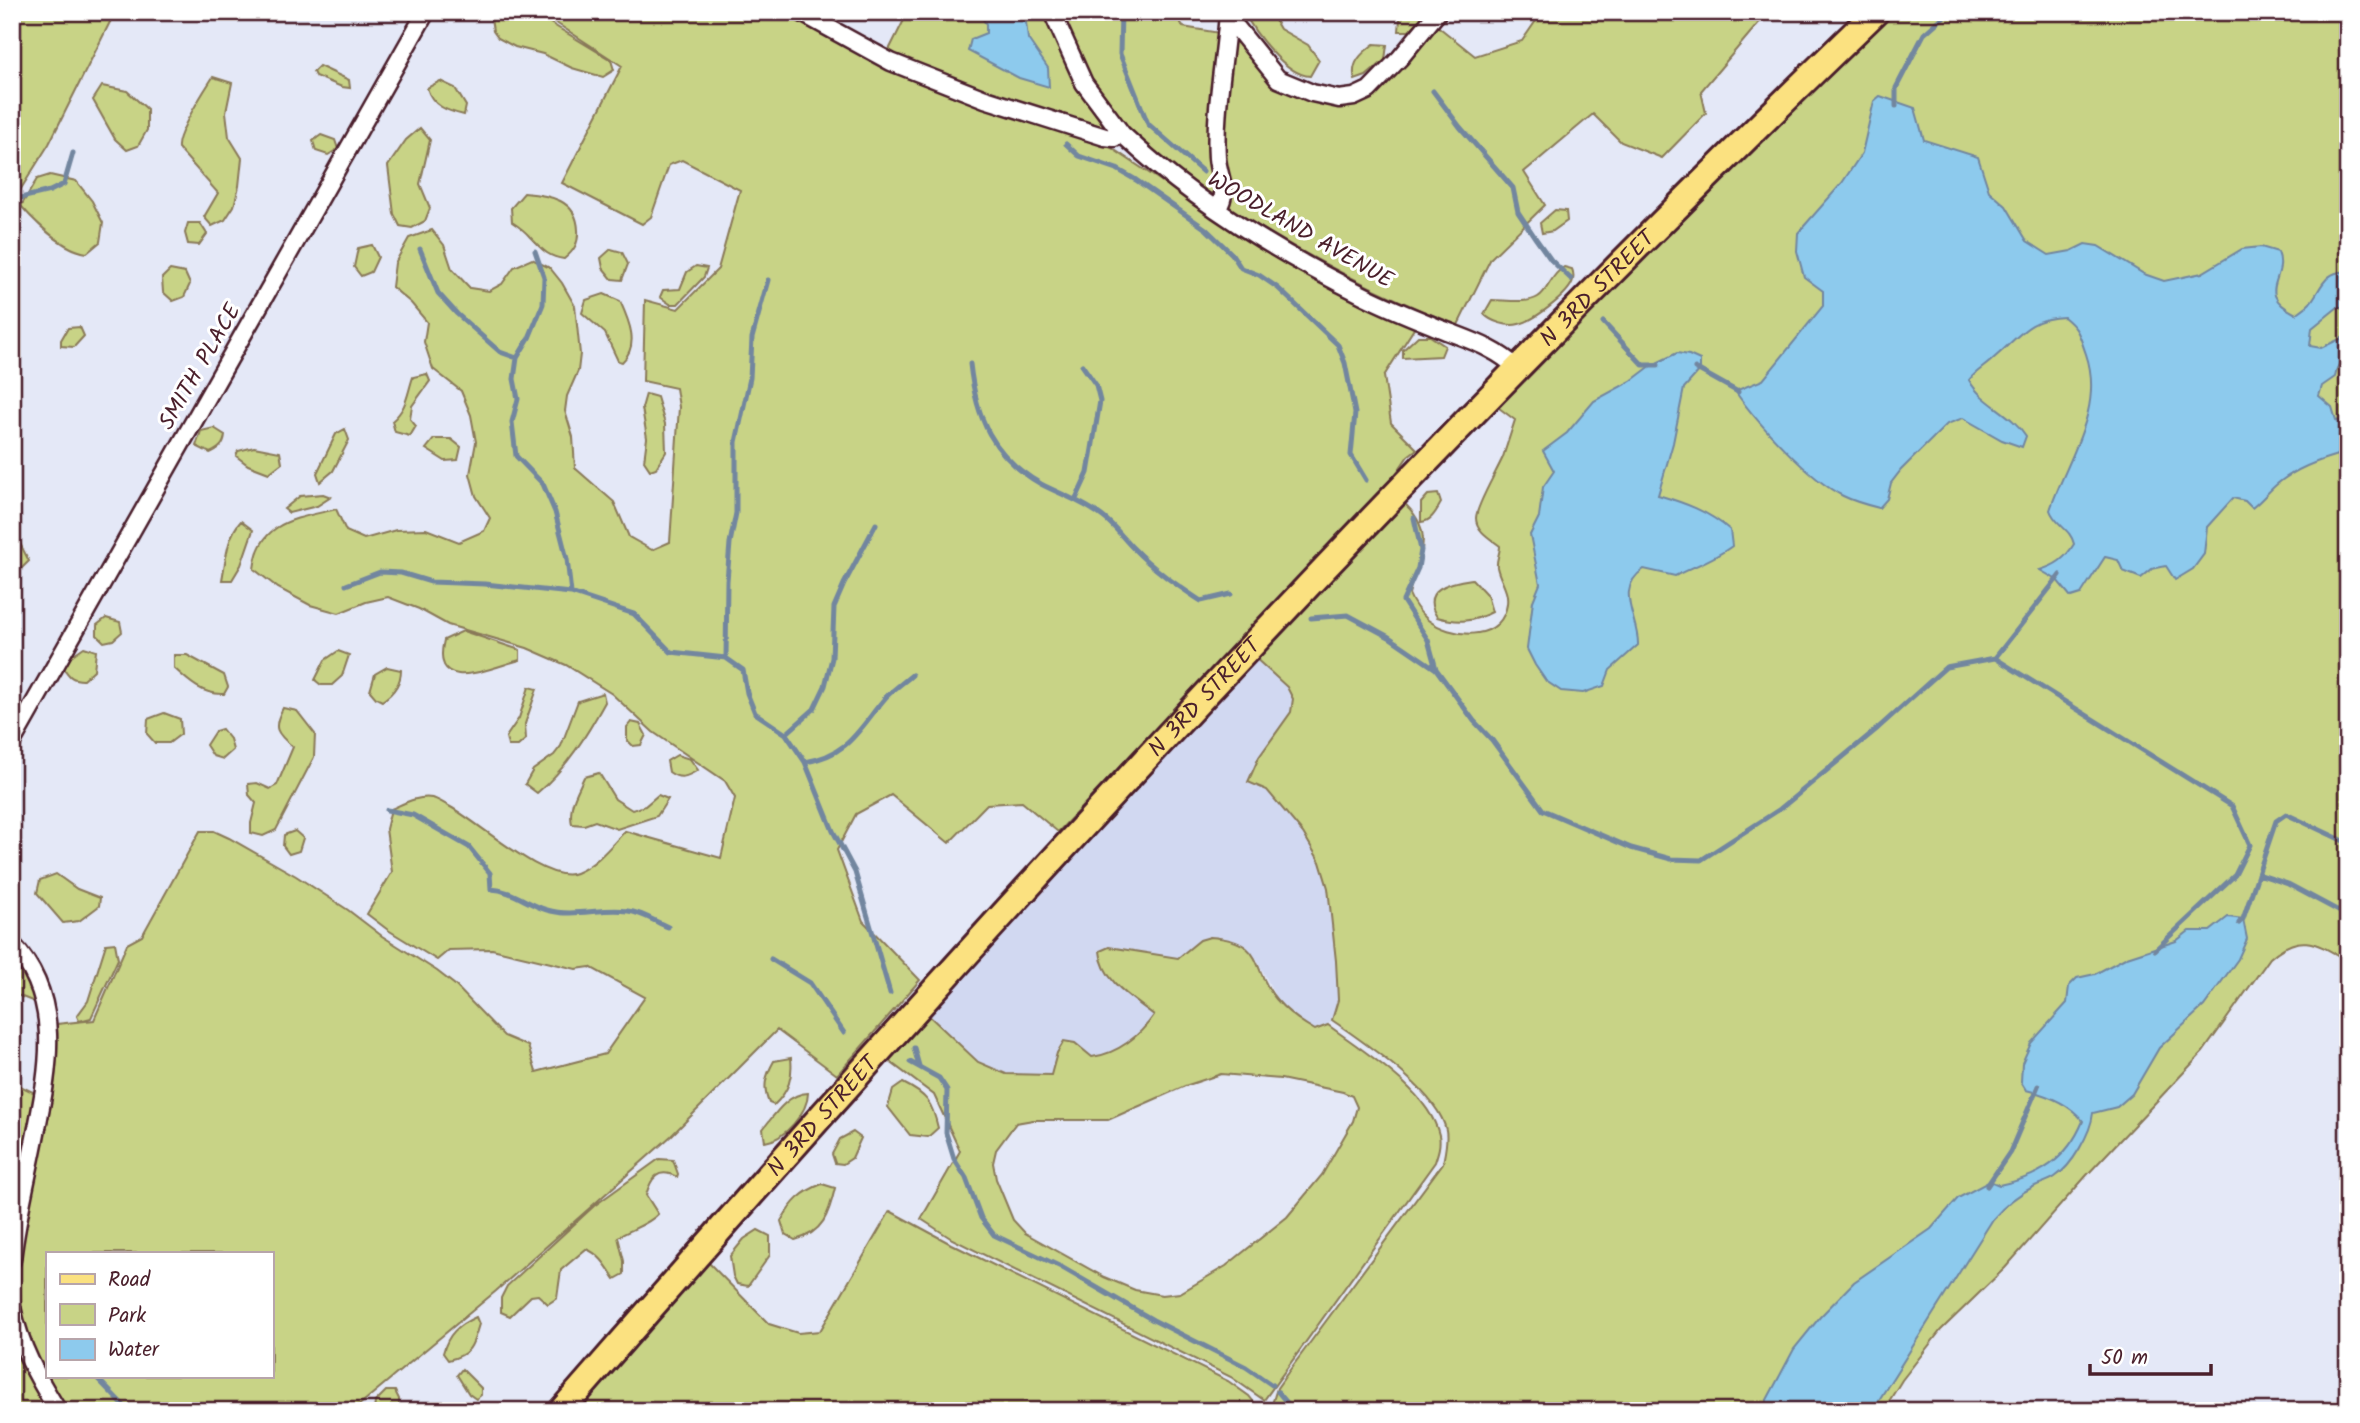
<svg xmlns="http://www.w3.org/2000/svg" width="2360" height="1423" viewBox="0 0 2360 1423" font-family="Kalam,sans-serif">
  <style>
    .built { fill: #d1d8f1 }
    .green { fill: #c8d386; stroke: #897958; stroke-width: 2; fill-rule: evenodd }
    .water { fill: #8dcaed; stroke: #72869f; stroke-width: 2 }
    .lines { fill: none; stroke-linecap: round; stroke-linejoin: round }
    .stream { stroke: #72869f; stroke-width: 5 }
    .street-casing { stroke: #4a1f2b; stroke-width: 21 }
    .primary-casing { stroke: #4a1f2b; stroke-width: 30 }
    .street { stroke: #fff; stroke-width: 16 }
    .primary { stroke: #fbe180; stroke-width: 24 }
    .labels { text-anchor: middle; stroke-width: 6; stroke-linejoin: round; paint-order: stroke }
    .street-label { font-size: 23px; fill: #4a1f2b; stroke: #fff }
  </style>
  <rect width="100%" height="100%" fill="#e4e8f7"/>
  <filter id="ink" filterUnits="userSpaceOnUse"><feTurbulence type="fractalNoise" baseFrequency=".0143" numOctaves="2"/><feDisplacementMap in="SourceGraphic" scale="14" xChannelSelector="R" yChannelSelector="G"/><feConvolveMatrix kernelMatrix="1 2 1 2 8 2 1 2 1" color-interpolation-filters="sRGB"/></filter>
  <g filter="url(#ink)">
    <!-- built -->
    <path class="built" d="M 1253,656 L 1287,687 L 1293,699 L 1291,712 L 1248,782 L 1267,790 L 1303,833 L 1320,862 L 1328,888 L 1336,961 L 1338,1000 L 1332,1020 L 1328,1025 L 1315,1030 L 1302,1023 L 1277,1000 L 1257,959 L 1200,940 L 1178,958 L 1165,958 L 1128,994 L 1154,1015 L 1147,1025 L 1119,1049 L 1105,1056 L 1092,1057 L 1075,1043 L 1057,1053 L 1051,1075 L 1006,1074 L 978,1062 L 925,1012 Z"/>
    <!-- green -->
    <path class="green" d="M 12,12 L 115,12 L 49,144 L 12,203 Z
      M 490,12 L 532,12 L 611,60 L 614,70 L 603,77 L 572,68 L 543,54 L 515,47 L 498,38 L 493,31 Z
      M 546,12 L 787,12 L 826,34 L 1107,145 L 1206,211 L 1415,327 L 1384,376 L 1391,423 L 1417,449 L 1408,456 L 1393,478 L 1058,832 L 1022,802 L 987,804 L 949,843 L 891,795 L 856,814 L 837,850 L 863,921 L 920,980 L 837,1075 L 777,1030 L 671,1136 L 496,1291 L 352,1411 L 68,1411 C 54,1388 38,1366 29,1341 C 12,1291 22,1243 32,1193 C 44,1138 60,1081 57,1024 L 94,1020 L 127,944 L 142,936 L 200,831 L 214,831 L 229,838 L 296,876 L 348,910 L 382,936 L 437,971 L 455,985 L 504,1036 L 528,1046 L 536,1072 L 605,1054 L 645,997 L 590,967 L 576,969 L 492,949 L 449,950 L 437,960 L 388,930 L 367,914 L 392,872 L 386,829 L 391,809 C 403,804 419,795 432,798 C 437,799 443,803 447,805 C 477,820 545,885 576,873 C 596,865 611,846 625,831 L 721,858 L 735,798 L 725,781 L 653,732 L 612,694 L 566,665 L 527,648 L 448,625 L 419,609 L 388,597 L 366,602 L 339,613 L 310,605 L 278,588 L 254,569 C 259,521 296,519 336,509 L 346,531 L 364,539 L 396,530 L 426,529 L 459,542 L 484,531 L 490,518 L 476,496 L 470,474 L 476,442 L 471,415 L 461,391 L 433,369 L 424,342 L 427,322 L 411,303 L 392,287 L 395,263 L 409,238 L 432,230 L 444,245 L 452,269 L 470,288 L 489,291 L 502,284 L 514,267 L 532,259 L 550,268 L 562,283 L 575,306 L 580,354 L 578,371 L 567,396 L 565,411 L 573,437 L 575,468 L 614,502 L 629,537 L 652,550 L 670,542 L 679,407 L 676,388 L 643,381 L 645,300 L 678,309 L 718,269 L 740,190 L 682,160 L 669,165 L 651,217 L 642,224 L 562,183 L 622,66 L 544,15 ZM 47,1253 L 271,1253 L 271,1376 L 47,1376 Z
      M 908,12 L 1045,12 L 1077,89 L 1102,123 L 1102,126 L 1094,126 L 983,91 L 888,52 Z
      M 1058,12 L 1176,12 L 1183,27 L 1220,33 L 1215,192 L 1211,194 C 1164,164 1121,128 1090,80 C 1077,60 1069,34 1058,12 Z
      M 1244,12 L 1270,12 L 1280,29 L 1308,45 L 1319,60 L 1310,76 C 1286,75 1254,33 1244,12 Z
      M 1407,12 L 1428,12 L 1409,31 L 1399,31 L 1400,19 Z
      M 1542,12 L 1768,12 L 1701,91 L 1706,113 L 1662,158 L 1621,142 L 1593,114 L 1524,172 L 1545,205 L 1491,258 L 1458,325 C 1376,294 1303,254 1229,208 L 1229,193 L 1221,161 L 1231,34 L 1235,34 L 1261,68 L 1357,100 L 1435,24 L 1475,56 L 1522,41 Z
      M 1889,12 L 2348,12 L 2348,961 C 2316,943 2301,931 2270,958 L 2203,1052 L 2087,1175 L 2005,1268 L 1941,1330 L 1902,1380 L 1883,1411 L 1270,1411 L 1277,1388 L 1289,1371 L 1443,1163 C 1445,1152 1448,1140 1446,1130 C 1438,1091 1363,1042 1332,1020 L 1338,1000 L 1336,961 L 1328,888 L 1320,862 L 1303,833 L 1267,790 L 1248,782 L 1259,757 L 1291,712 L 1293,699 L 1287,687 L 1253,656 L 1403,502 C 1438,534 1418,557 1409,594 C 1413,604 1420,613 1428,620 C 1450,637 1497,643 1506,609 C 1511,592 1500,582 1497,567 C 1496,560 1500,553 1500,546 C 1491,539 1476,531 1476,518 C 1476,506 1497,471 1503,457 C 1507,445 1511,432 1515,420 L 1495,405 L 1760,137 Z
      M 1374,44 L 1387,45 L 1385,60 L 1366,76 L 1355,80 C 1350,63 1362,53 1374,44 Z
      M 319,66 L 349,80 L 350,88 L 342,87 L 315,76 L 313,72 Z
      M 213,77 L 232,83 L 226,112 L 229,137 L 242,158 L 239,186 L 234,206 L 225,220 L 212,226 L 204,217 L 218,193 L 178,148 C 176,134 204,91 213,77 Z
      M 440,81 L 455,88 L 466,106 L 464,115 C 447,111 432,106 427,88 Z
      M 102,86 L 127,91 L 147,109 L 147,130 L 138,146 L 127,150 L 115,139 L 93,100 Z
      M 420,128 L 430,140 L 420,184 L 430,208 L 425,221 L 412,228 L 400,226 L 394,214 L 388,166 L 406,140 Z
      M 321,135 L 335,140 L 338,149 L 328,155 L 316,151 L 313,141 Z
      M 50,175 L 76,181 L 92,201 L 103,223 L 100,242 L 87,253 C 64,250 37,224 21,206 L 37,179 Z
      M 524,193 C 550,195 577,200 578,230 C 579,243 574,251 564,259 C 547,257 541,248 530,237 C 525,231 518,226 512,222 L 511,208 Z
      M 1555,210 L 1566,211 L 1567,221 L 1553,231 L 1542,233 L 1540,223 Z
      M 188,223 L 200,223 L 207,234 L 199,245 L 188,244 L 185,233 Z
      M 372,245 L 378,257 L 371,272 L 361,276 L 354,267 L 358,248 Z
      M 611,249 L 622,252 L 628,264 L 622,280 L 612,279 L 603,268 L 601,258 Z
      M 696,266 L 707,268 L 704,277 L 678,304 L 670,304 L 660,297 L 663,290 L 680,289 L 687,272 Z
      M 1564,267 L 1572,269 C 1573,271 1574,277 1573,280 C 1570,294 1533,321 1519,324 C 1508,327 1491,322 1484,314 L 1492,300 C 1505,300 1527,304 1538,297 C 1549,290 1550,275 1564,267 Z
      M 170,270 L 185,273 L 190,284 L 184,297 L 173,301 L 163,292 L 162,278 Z
      M 604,294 L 620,301 C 629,321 640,345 622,362 L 618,361 L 605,333 L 582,313 L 586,300 Z
      M 80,327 L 84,336 L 74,347 L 61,346 L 61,340 L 68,328 Z
      M 1418,336 L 1430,336 L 1445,346 L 1441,356 L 1403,358 L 1403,350 Z
      M 427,374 L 430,381 L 412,406 L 410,419 L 416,426 L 410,436 L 395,432 L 392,421 C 407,408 407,395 413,377 Z
      M 646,394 L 657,397 L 665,424 L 666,452 L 656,468 L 650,470 L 644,461 L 647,438 L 642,408 Z
      M 214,428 L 225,435 C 224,445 219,449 210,453 L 196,446 L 201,431 Z
      M 345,429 L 349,440 L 333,471 L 320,482 L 317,473 L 336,434 Z
      M 434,439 L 451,439 L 461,447 L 458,460 L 445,461 L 426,449 Z
      M 254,447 L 280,452 L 282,463 L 269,473 L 248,465 L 236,456 L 238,451 Z
      M 323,494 L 331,497 L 317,506 L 289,513 L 284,509 L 300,496 Z
      M 1438,494 L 1441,503 C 1436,511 1432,521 1421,522 L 1421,503 L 1428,495 Z
      M 241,521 L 253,530 L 241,565 L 232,580 L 222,580 C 226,559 227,536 241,521 Z
      M 12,528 L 29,561 L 21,569 L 12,568 Z
      M 1472,579 L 1487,595 L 1492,612 C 1473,622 1458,623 1437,617 C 1419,589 1450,582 1472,579 Z
      M 106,618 L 120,622 L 122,632 L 113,640 L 104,642 L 97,635 L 97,625 Z
      M 463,631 L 520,650 L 520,660 C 492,667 430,697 444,640 Z
      M 84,647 L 96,651 L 94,670 L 83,680 C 73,680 69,677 64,668 L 71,656 Z
      M 338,651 L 349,655 L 342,676 L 332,685 L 321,685 L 315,680 L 325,660 Z
      M 174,655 L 187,655 L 224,675 L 228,687 L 224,694 C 203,695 189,682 174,668 Z
      M 387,667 L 401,670 C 401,684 394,693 382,701 L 376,698 L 370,691 L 375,674 Z
      M 529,687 L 537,689 L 525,724 L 526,739 L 518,746 L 508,746 L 506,737 L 519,718 Z
      M 603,693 L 605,702 C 587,735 566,769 537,793 L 525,784 L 533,770 L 554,755 L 561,746 L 578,701 Z
      M 283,708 L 297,711 L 315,734 L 314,757 L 276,830 L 263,836 L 251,833 L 251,823 L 256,803 L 249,795 L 248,784 L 257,783 L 270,789 L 277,785 L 293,747 C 276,733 272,728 283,708 Z
      M 164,713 L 180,719 L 181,734 L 169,743 L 155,743 L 147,734 L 148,719 Z
      M 631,722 L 640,724 L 646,735 L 641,745 L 633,746 L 627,740 L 627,727 Z
      M 222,729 L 230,739 L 233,750 L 223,759 L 213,756 L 206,745 L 215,731 Z
      M 677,755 L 690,759 L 698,770 C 687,777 680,780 669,772 L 667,761 Z
      M 599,773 L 615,799 L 632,810 L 645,806 L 658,795 L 668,799 L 657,816 L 617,829 L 595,821 L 584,825 L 572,824 C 568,806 577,793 584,777 Z
      M 295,831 L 303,838 L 299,851 L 289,854 L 283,846 L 284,835 Z
      M 56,874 L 77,889 L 100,898 L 99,906 L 79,921 L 63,923 L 37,893 L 40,880 Z
      M 1210,937 C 1267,941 1250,968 1276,999 C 1287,1012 1301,1022 1315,1030 L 1328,1025 C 1363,1051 1429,1091 1439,1135 C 1441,1144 1438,1153 1435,1162 L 1264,1400 L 1231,1377 L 952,1239 L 921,1219 L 960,1151 L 934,1095 L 885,1058 L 925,1012 L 978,1062 L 1006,1074 L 1051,1075 L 1057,1053 L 1064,1041 L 1075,1043 L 1092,1057 C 1117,1054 1140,1036 1154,1015 C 1132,998 1102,981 1100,951 L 1109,947 L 1178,958 L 1200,940 ZM 1221,1074 L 1281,1079 L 1343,1092 L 1352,1096 L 1357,1107 L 1353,1121 L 1322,1175 L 1287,1217 L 1226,1266 L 1180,1293 L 1162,1295 L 1135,1290 L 1104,1277 L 1025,1233 L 1013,1220 L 996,1179 L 993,1163 L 996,1150 L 1016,1123 L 1033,1120 L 1108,1120 L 1185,1086 Z
      M 115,943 L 118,959 L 91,1018 L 79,1021 L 77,1016 L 88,1001 L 106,944 Z
      M 12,956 L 25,973 L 37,1003 L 12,993 Z
      M 791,1058 C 793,1077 789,1091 774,1105 L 769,1103 C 762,1087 766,1075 774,1061 Z
      M 12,1082 L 35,1093 L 12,1199 Z
      M 903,1083 C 927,1095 932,1102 938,1128 L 928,1137 L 910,1135 L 888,1107 L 893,1090 Z
      M 808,1093 C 808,1112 784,1140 765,1142 L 763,1129 C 775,1114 787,1094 808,1093 Z
      M 853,1132 L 861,1138 L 852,1158 L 843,1164 L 835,1163 L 832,1154 L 840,1139 Z
      M 659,1159 L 673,1160 L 678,1174 L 677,1177 C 658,1167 651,1178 646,1195 L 658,1214 C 648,1225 631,1229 618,1237 L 624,1261 L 624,1274 L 615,1279 C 607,1267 600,1254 586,1249 L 561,1270 L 557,1298 L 548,1304 L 538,1295 L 531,1296 L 510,1316 L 501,1312 L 501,1298 L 507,1286 L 594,1206 Z
      M 822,1184 L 835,1188 C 829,1214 823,1233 795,1240 L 785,1234 L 781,1221 C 792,1202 801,1192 822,1184 Z
      M 890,1211 L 951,1244 L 1228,1381 L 1249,1396 L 1261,1411 L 574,1411 L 707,1261 L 769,1324 L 798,1333 L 820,1331 Z
      M 758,1230 L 770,1236 L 770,1255 L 748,1286 L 737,1284 L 733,1276 L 730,1256 L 744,1239 Z
      M 476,1317 L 479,1324 C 473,1345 471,1355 448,1360 L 443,1353 C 448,1334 458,1325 476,1317 Z
      M 12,1346 L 28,1377 L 49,1411 L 12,1411 Z
      M 462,1369 L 481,1388 L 481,1395 L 476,1399 L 469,1394 L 457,1375 Z
      M 386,1391 L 395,1391 L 399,1399 L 399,1411 L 374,1411 L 375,1402 Z"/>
    <!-- water -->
    <path class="water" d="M 978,12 L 1020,12 L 1026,22 L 1028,39 L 1048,68 L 1049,87 L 1019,78 L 968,51 L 971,39 L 986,33 L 986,24 Z
      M 1880,96 L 1915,108 L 1924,140 L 1978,157 L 1989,191 L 2006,206 L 2027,241 L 2049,255 L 2071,251 L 2085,244 L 2098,246 L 2144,274 L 2164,281 L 2202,273 L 2242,249 L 2261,247 L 2278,252 C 2289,279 2253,292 2296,314 C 2300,311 2306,307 2310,303 C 2322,288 2324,270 2348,272 L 2348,307 L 2338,307 L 2312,328 L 2310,346 L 2321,348 L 2348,335 L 2348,356 C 2339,359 2337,369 2335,377 L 2322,386 L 2319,396 L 2332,407 L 2336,420 L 2348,425 L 2348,452 C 2325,458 2294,469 2276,485 C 2268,492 2261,501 2252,508 L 2245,501 L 2233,498 L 2207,527 L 2204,554 L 2193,569 L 2175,580 L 2166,566 L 2152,569 L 2141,578 L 2123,571 L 2118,560 L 2105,557 L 2081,594 L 2071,597 L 2057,580 L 2040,570 C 2056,565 2065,559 2074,544 C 2071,529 2055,525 2050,510 C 2067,459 2105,409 2086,354 C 2079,335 2080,330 2064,317 C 2028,318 2019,337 1994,358 C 1986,366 1976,371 1969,380 C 1982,404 2011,412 2026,436 L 2022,447 L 2002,440 L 1963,418 L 1947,424 L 1901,470 L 1891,483 L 1887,499 L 1879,508 C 1867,505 1855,502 1843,496 C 1810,480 1756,422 1735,391 L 1763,380 L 1823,306 L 1823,291 L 1804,277 L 1797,251 L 1798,233 L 1842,183 L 1862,153 L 1874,101 Z
      M 1677,353 L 1689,355 L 1700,360 L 1700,370 L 1684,388 L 1673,443 L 1658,495 C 1685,503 1708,511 1730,530 L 1732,546 C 1715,559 1694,566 1675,576 L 1644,569 C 1613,590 1639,618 1638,645 L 1610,670 L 1604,686 L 1583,693 L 1561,691 L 1546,681 L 1535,665 L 1527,649 L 1533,601 L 1540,584 L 1530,535 L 1539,517 L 1543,487 L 1554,471 L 1543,451 L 1567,433 L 1594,401 L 1631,381 L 1652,365 Z
      M 2228,917 L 2243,919 L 2247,939 L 2238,959 L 2204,1006 L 2159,1048 L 2132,1094 L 2117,1107 L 2093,1113 C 2091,1133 2072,1166 2055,1177 C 2050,1181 2041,1183 2035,1186 C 2018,1194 2005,1205 1993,1219 L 1872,1411 L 1761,1411 L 1794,1349 L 1820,1317 L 1854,1282 L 1931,1229 L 1958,1198 L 1990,1181 L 1999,1185 C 2039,1177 2067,1160 2083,1121 C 2070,1104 2047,1095 2026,1090 L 2021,1082 L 2022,1063 L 2031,1043 L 2067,1003 L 2069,986 L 2077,978 L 2095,974 L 2127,957 L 2176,941 L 2189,931 L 2210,931 Z"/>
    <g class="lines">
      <!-- stream -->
      <path class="stream" d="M 1121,12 L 1120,54 L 1148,124 L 1203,172
        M 1433,91 L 1460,127 L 1513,188 L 1518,212 L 1536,239 L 1551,260 L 1571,279
        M 1896,106 L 1896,88 L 1924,34 L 1949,12
        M 1066,144 L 1079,156 L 1117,169 L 1136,180 L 1206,229 L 1232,254 L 1241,268 L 1259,275 L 1278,288 L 1338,345 L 1345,363 L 1355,413 L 1351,455 L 1366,480
        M 12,200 L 50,191 L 64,184 L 73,153
        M 420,249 L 438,293 L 457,314 L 500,352 L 517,358
        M 535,251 L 544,277 L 543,304 L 529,338 L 517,358 L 514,379 L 518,399 L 512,422 L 516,456 L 543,484 L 555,512 L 567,559 L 571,593
        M 1603,322 L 1643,365 L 1658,365
        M 970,364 C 976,418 992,456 1041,484 C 1062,495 1084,502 1103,517 C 1114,525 1123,538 1133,548 C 1153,569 1177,585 1201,601 L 1231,594
        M 1695,368 L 1738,392
        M 1076,499 L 1088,473 L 1100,401 L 1096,385 L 1082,365
        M 1414,518 L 1421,550 L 1418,568 L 1403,601 L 1428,640 L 1436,669 L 1474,721 L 1492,740 L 1543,810 L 1631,848 L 1671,859 L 1701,860 L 1780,809 L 1878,728 L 1946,667 L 1995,658 L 2060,575
        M 346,585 L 380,572 L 401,573 L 431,582 L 485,584 L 571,593 L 634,614 L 671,652 L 726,658 L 743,670 L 747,693 L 755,713 L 786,734 L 805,762 L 833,831 L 855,872 L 890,993
        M 1311,618 L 1348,615 L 1389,637 L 1436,669
        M 726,658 L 727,581 L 730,543 L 736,513 L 736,442 L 750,378 L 752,338 L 768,280
        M 1995,658 L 2232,806 L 2250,845 L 2235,875 L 2155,950
        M 786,734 L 814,709 L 825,686 L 832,658 L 834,607 L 844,584 L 876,524
        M 805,762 C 850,755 859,728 886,697 C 894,689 904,682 912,675
        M 387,810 L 413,815 L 469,847 L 490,873 L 491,889 C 512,890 527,904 547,910 C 574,918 601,907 628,911 C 641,912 656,922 668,927
        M 2258,874 L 2288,884 L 2348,916
        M 2239,923 L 2243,919 L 2276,821 L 2286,814 L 2348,843
        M 771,959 L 810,983 L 844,1033
        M 914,1048 L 919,1066
        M 910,1062 L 939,1078 L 947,1090 L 946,1133 L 954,1159 L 966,1178 L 981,1218 L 994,1235 L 1061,1267 L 1153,1320 L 1246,1367 L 1272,1385
        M 1987,1186 L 2010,1152 L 2038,1086
        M 95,1376 L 129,1411
        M 1278,1392 L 1294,1411"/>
      <defs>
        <path id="street" d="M 800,12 L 891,62 L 985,99 L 1105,137 L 1114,138 L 1122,134 C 1193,201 1278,253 1365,296 C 1391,309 1417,319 1444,330 C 1472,341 1496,348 1518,369
          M 1052,12 L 1084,83 L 1122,134
          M 1228,25 L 1237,28 L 1278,79 L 1312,93 L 1339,99 L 1354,97 L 1369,90 L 1400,58 L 1438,12
          M 1217,210 C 1230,190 1219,180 1217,158 C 1214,109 1225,61 1228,12
          M 12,742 L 426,12
          M 12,944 C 63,997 49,1068 36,1133 C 28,1175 17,1217 12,1260
          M 12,1307 C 20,1346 37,1377 58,1411"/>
        <g id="primary">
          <path id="s1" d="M 561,1411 C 982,928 1415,456 1876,12"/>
        </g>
      </defs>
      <!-- street casing -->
      <use href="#street" class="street-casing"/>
      <!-- primary casing -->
      <use href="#primary" class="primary-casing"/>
      <!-- street -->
      <use href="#street" class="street"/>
      <!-- primary -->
      <use href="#primary" class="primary"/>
    </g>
  </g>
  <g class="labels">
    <!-- street labels -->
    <g class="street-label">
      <text transform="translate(1301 229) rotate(30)" y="8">WOODLAND AVENUE</text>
      <text dy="8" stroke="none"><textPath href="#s1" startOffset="1528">N 3RD STREET</textPath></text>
      <text transform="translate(199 366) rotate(-60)" y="8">SMITH PLACE</text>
      <text dy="8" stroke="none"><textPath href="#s1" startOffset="961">N 3RD STREET</textPath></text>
      <text dy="8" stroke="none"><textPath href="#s1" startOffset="394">N 3RD STREET</textPath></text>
    </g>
  </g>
  <!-- margin -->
  <rect width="2360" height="1423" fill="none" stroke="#fff" stroke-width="42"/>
  <rect x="21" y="21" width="2318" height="1381" fill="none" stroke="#4a1f2b" stroke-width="2.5" filter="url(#ink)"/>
  <!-- legend -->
  <rect x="46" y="1252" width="228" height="126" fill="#ffffff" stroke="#b7a5aa" stroke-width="2"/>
  <rect x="60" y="1274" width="35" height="10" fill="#fbe180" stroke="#b7a5aa" stroke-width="2"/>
  <text x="108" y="1286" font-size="21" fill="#4a1f2b">Road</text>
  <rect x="60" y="1304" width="35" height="21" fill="#c8d386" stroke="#b7a5aa" stroke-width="2"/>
  <text x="108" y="1322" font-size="21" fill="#4a1f2b">Park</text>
  <rect x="60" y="1339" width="35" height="21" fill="#8dcaed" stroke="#b7a5aa" stroke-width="2"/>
  <text x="108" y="1356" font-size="21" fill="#4a1f2b">Water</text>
  <!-- scale -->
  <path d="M2090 1364v10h121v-10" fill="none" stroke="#4a1f2b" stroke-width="3.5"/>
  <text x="2101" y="1364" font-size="21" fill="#4a1f2b" stroke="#ffffff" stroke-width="5" paint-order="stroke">50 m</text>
</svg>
